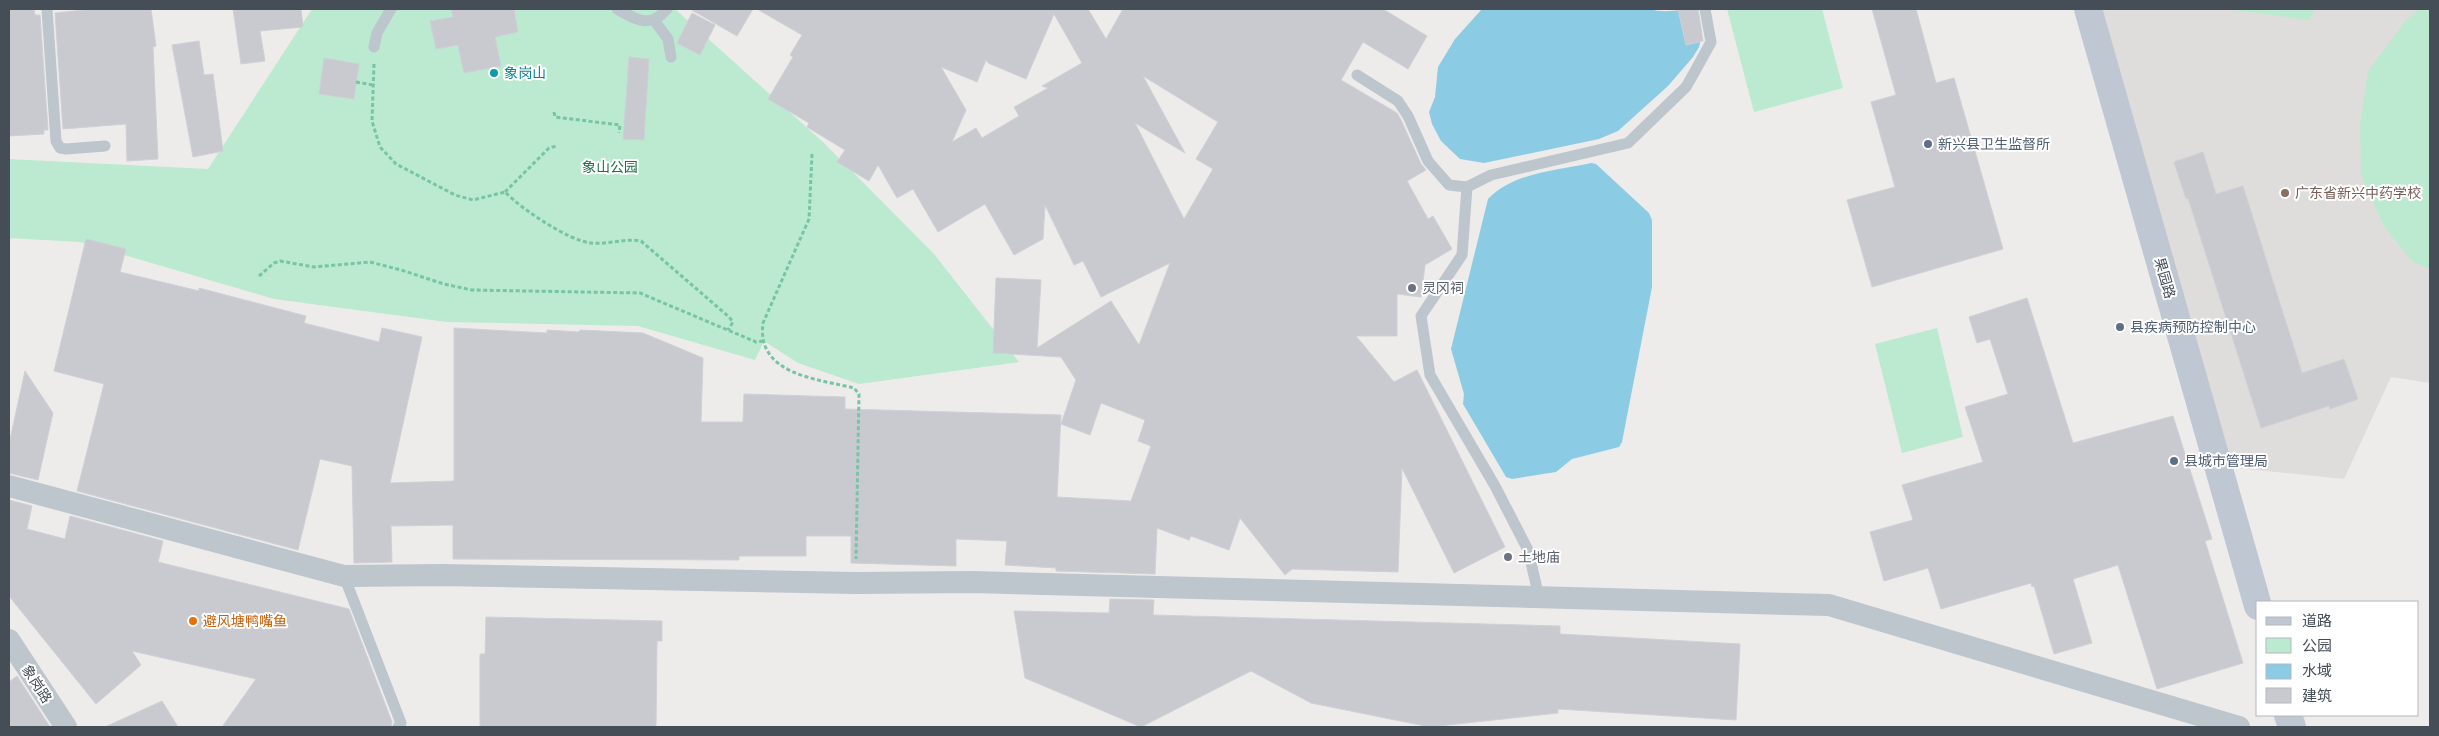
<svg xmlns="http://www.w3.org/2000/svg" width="2439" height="736" viewBox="0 0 2439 736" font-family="'Alegreya Sans','Noto Sans SC',sans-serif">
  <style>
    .education { fill: #dfdcdc }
    .green { fill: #bbead0 }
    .water { fill: #8bcce4 }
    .building { fill: #c8cad0; stroke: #cfd1d6; fill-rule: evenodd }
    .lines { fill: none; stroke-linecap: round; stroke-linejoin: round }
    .path { stroke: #76c5a3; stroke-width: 3; stroke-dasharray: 4 2.5; stroke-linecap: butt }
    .lane { stroke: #bdc5cd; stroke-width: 11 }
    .street { stroke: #bdc5cd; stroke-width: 22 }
    .secondary { stroke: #bfc7d3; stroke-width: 28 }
    .culture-dot { fill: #0f9aa8; stroke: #fff; stroke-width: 2 }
    .service-dot { fill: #5c6f8a; stroke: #fff; stroke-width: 2 }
    .education-dot { fill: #8d6e63; stroke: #fff; stroke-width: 2 }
    .worship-dot { fill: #6b7280; stroke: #fff; stroke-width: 2 }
    .food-dot { fill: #e8710a; stroke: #fff; stroke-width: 2 }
    .labels { text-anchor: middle; stroke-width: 4; stroke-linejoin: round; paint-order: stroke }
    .culture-label { font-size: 14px; fill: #0d838f; stroke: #fff; text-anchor: start }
    .service-label { font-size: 14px; fill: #4e5e75; stroke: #fff; text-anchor: start }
    .park-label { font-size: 14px; fill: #1d714c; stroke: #fff }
    .education-label { font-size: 14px; fill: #785e54; stroke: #fff; text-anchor: start }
    .street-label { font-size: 14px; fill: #454d57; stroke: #fff }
    .worship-label { font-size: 14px; fill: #5b616d; stroke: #fff; text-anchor: start }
    .food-label { font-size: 14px; fill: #c56008; stroke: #fff; text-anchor: start }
  </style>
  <rect width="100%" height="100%" fill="#eeebeb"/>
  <!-- education -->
  <path class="education" d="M 2088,9 L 2430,9 L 2430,383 L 2391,377 L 2344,479 L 2218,466 Z"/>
  <!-- green -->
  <path class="green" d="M 312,9 L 675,9 L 824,143 L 934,254 L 1019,362 L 859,384 L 798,363 L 764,341 L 755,360 L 638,326 L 447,322 L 274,299 L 80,242 L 9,238 L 9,159 L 208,169 Z
    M 1727,9 L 1822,9 L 1843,88 L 1754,112 Z
    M 2225,9 L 2315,9 L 2309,20 Z
    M 2420,9 L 2430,9 L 2430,269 L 2413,262 L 2385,228 L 2361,176 L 2360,125 L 2368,71 L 2406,20 Z
    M 1937,328 L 1963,437 L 1902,453 L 1875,344 Z"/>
  <!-- water -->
  <path class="water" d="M 1482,9 L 1651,9 C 1661,14 1685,9 1698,9 L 1702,34 L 1699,47 L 1693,57 L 1668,86 L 1618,131 L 1599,139 L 1484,163 L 1460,159 L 1441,141 L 1432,124 L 1429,112 L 1435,97 L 1438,67 L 1455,39 Z
    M 1591,163 L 1596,164 L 1649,213 L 1652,220 L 1652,287 L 1622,442 L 1619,447 L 1572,459 L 1556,472 L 1512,479 L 1506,477 L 1463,404 L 1464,394 L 1451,349 L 1488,199 C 1514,172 1556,171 1591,163 Z"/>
  <!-- building -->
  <path class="building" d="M 9,9 L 34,9 L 35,15 L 40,15 L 48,130 L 44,130 L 44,134 L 9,136 Z
    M 93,9 L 151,9 L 156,46 L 153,47 L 158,159 L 127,161 L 126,124 L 63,129 L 55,13 Z
    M 233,9 L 301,9 L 303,27 L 260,31 L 265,61 L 241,64 Z
    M 451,9 L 514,9 L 518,32 L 495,37 L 501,66 L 464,73 L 458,45 L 436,49 L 430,21 L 453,17 Z
    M 690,9 L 753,9 L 737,36 Z
    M 757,9 L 1088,9 L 1106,39 L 1123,9 L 1383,9 L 1427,36 L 1408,69 L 1363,42 L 1341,80 L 1397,113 L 1401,120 L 1421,164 L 1426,170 L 1407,181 L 1428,219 L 1433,216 L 1452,249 L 1425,265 L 1421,297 L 1397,294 L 1397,336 L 1356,336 L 1394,382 L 1417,370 L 1505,547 L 1454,573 L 1402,468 L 1398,572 L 1292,569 L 1285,575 L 1240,518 L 1229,550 L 1191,536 L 1189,540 L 1157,528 L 1155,574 L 1056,571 L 1056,568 L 1005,565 L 1007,541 L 956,539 L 956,566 L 851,563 L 851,536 L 806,536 L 806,556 L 739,556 L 739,560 L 453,559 L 453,525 L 391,526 L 392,562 L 354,563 L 352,466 L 320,459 L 298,550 L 77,491 L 104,384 L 54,371 L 86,239 L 126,249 L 120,272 L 199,291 L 199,288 L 306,316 L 304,323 L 379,342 L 382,328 L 422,337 L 390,483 L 454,481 L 454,328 L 547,333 L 547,330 L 579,332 L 580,330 L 643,333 L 703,358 L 701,422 L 743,422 L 744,394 L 845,397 L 845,409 L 1061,415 L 1057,497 L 1131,501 L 1151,446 L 1138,441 L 1145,420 L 1101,403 L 1090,435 L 1061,424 L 1076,380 L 1061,357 L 993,353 L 996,278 L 1041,280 L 1037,348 L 1111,301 L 1139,345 L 1170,263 L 1101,297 L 1083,261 L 1074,265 L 1045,205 L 1043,239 L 1014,255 L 985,204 L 938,232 L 913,189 L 897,198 L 878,165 L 869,181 L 837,162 L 845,150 L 807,127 L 809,123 L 768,99 L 793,57 L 790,55 L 802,35 ZM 1054,14 L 1082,63 L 1042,86 L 1048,88 L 1014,107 L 1019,116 L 982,138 L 976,128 L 952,142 L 966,110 L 941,67 L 977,82 L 986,60 L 988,63 L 1026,79 ZM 1143,76 L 1218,122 L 1196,159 L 1213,169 L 1184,219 L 1135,123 L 1185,153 Z
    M 1678,9 L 1698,9 L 1703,41 L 1686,45 Z
    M 1872,9 L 1916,9 L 1936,83 L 1954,78 L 2003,249 L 1872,287 L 1847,200 L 1895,187 L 1871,102 L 1896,95 Z
    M 692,13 L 715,25 L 700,55 L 677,43 Z
    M 199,41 L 204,75 L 213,74 L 223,151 L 193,157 L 172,45 Z
    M 629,57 L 649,59 L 644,140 L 623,139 Z
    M 324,58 L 359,64 L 354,99 L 319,94 Z
    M 2203,152 L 2216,194 L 2243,186 L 2302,373 L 2344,359 L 2358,399 L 2330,409 L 2329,406 L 2261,428 L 2188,198 L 2186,199 L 2174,162 Z
    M 2027,298 L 2073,443 L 2173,416 L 2212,539 L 2205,541 L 2243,663 L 2157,689 L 2118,565 L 2073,579 L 2092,643 L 2054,654 L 2034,586 L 2032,587 L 2031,583 L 1941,609 L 1928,568 L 1884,581 L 1870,532 L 1913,520 L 1902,485 L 1983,462 L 1965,407 L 2008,394 L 1990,339 L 1977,343 L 1969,317 Z
    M 25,371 L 53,413 L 38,480 L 9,473 L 9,444 Z
    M 9,500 L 32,506 L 27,529 L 65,539 L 70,516 L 163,541 L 158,562 L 349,609 L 392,722 L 391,727 L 222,727 L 256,679 L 132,651 L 141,665 L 96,704 L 9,596 Z
    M 1110,599 L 1154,600 L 1153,615 L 1560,626 L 1560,634 L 1740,644 L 1736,720 L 1558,709 L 1558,713 L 1430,727 L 1311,703 L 1251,671 L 1141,727 L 1025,678 L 1014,611 L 1109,613 Z
    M 486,617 L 662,621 L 662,641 L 657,641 L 656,727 L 480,727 L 480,654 L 485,654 Z
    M 17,676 L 50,727 L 9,727 L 9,682 Z
    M 162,701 L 178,727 L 105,727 Z"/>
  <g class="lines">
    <!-- path -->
    <path class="path" d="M 374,64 L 372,121 L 380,147 L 396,164 L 455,195 L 473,200 L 505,192 C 520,208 569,241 591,243 C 607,245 624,238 641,241 L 729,317 L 733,322 L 728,330
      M 356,82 L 373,85
      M 554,112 L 555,117 L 620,125 L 619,133
      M 812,154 L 809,219 L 763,323 C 756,375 818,379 854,388 L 859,394 L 856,559
      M 505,192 L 549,148 L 557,146
      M 259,276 L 274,263 L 280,261 L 314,267 L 370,262 L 401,270 L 444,284 L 472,290 L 640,293 L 756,342 L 764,341"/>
    <!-- lane -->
    <path class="lane" d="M 47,9 L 56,141 L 60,148 L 66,149 L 105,146
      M 617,9 C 637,20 650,29 667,9
      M 654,20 L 668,39 L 671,57
      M 374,47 L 377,33 L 391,9
      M 1357,75 L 1398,101 L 1408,116 L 1428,161 L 1449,185 L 1467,187
      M 344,576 L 401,723 L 398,727
      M 1539,597 L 1528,550 L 1495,486 L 1430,375 L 1421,316 L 1462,255 L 1467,187 L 1491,175 L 1628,143 L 1686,87 L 1694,73 L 1711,42 L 1705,9"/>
    <!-- street -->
    <path class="street" d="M 9,486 L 344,576 L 443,575 L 856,583 L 972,582 L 1829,605 L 2239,727
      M 9,640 L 66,727"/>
    <!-- secondary -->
    <path class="secondary" d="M 2088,9 L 2258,606
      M 2288,715 L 2292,727"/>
  </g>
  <!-- markers -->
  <circle class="culture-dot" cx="494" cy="73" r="5"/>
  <g class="service-dot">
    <circle cx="1928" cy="144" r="5"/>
    <circle cx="2120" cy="327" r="5"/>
    <circle cx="2174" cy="461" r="5"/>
  </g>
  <circle class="education-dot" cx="2285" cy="193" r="5"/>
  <g class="worship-dot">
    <circle cx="1412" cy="288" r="5"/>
    <circle cx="1508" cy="557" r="5"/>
  </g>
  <circle class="food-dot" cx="193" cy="621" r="5"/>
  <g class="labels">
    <!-- culture labels -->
    <g class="culture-label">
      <text x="504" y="78">象岗山</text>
    </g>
    <!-- service labels -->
    <g class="service-label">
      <text x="1938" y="149">新兴县卫生监督所</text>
      <text x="2130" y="332">县疾病预防控制中心</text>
      <text x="2184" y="466">县城市管理局</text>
    </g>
    <!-- park labels -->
    <g class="park-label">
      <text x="610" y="172">象山公园</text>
    </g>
    <!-- education labels -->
    <g class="education-label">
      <text x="2295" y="198">广东省新兴中药学校</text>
    </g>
    <!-- street labels -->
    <g class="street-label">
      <text transform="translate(2165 278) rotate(74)" y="5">果园路</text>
      <text transform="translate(37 684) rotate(57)" y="5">象岗路</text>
    </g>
    <!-- worship labels -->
    <g class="worship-label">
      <text x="1422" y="293">灵冈祠</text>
      <text x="1518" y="562">土地庙</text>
    </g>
    <!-- food labels -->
    <g class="food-label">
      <text x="203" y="626">避风塘鸭嘴鱼</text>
    </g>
  </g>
  <!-- border -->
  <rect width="2439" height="736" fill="none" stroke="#454d57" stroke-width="20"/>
  <!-- legend -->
  <rect x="2256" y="601" width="162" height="115" fill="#ffffff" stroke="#b5b8bc"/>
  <rect x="2266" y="617" width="25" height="8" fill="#bfc7d3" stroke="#b5b8bc"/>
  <text x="2302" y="626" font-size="15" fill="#454d57">道路</text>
  <rect x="2266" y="638" width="25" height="15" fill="#bbead0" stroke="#b5b8bc"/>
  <text x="2302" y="651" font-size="15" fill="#454d57">公园</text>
  <rect x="2266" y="664" width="25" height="15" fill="#8bcce4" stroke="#b5b8bc"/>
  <text x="2302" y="676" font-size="15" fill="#454d57">水域</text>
  <rect x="2266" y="688" width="25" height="15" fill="#c8cad0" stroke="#b5b8bc"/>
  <text x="2302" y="701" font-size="15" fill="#454d57">建筑</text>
</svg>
